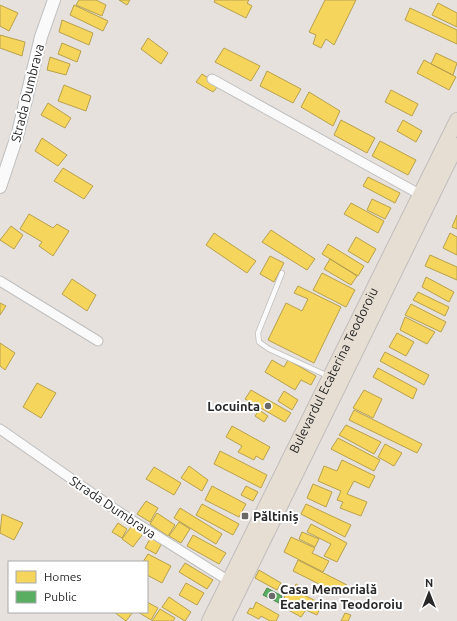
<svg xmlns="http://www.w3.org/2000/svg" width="457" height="621" viewBox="0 0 457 621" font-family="Ubuntu,sans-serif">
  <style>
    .homes { fill: #f6d55c; stroke: #b8a14c }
    .public { fill: #5aae61; stroke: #4b8650 }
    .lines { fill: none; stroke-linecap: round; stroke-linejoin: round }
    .lane-casing { stroke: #bfbfbf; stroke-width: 6 }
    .street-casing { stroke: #bfbfbf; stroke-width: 11 }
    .secondary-casing { stroke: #bfbfbf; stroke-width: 14 }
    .primary-casing { stroke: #bfbdbc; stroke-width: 16 }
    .lane { stroke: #fbfafa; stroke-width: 4.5 }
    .street { stroke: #fbfafa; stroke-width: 9 }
    .secondary { stroke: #fbfafa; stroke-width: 12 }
    .primary { stroke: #e6ded2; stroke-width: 14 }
    .poi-dot { fill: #6a6967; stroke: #fff; stroke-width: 1.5 }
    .labels { text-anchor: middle; stroke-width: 4; stroke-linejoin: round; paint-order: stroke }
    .street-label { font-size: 13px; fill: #282828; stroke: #fff }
    .poi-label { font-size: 13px; font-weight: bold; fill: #282828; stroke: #fff; text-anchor: start }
  </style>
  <rect width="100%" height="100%" fill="#e6e1dd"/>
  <!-- homes -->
  <path class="homes" d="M 79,0 L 96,0 L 106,5 L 102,16 L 76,5 Z
    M 119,0 L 130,0 L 127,5 Z
    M 215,0 L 249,0 L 247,3 L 252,6 L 246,18 L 214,2 Z
    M 325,0 L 356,0 L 334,45 L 326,39 L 321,48 L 313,44 L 316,35 L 309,32 Z
    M 438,3 L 457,13 L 457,27 L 432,15 Z
    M 0,5 L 18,13 L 9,31 L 0,26 Z
    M 74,5 L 108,21 L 103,31 L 70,15 Z
    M 410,8 L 457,30 L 457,44 L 405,20 Z
    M 62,20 L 93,33 L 89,45 L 59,32 Z
    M 0,35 L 25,42 L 22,56 L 0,48 Z
    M 148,38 L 168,53 L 161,64 L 141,49 Z
    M 62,43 L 81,51 L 77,62 L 58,54 Z
    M 224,48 L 260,66 L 251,81 L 215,62 Z
    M 436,53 L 457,63 L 453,75 L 431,64 Z
    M 50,57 L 70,64 L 66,75 L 47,70 Z
    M 424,60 L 456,77 L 449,90 L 417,73 Z
    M 267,71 L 301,89 L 293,103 L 260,86 Z
    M 202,74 L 219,85 L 213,92 L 196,82 Z
    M 64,85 L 91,96 L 86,111 L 58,101 Z
    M 391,90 L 418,104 L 412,116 L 385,102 Z
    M 309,92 L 340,111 L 333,126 L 301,107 Z
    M 48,103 L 71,118 L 65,128 L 41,115 Z
    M 341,120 L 375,138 L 367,153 L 334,135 Z
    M 403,120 L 422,131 L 416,142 L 397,131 Z
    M 42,138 L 67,155 L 58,166 L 35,151 Z
    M 380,141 L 416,160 L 408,175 L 372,156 Z
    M 63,168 L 93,186 L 84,199 L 54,181 Z
    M 368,177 L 400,193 L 395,203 L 363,186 Z
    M 372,199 L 391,208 L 385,219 L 367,210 Z
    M 351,203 L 384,221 L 378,233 L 344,214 Z
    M 29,214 L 53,228 L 57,224 L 69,231 L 53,256 L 39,246 L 42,242 L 20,229 Z
    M 457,215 L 457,229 L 452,227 Z
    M 11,226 L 23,235 L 14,249 L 0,240 Z
    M 271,230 L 315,259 L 307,270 L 262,242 Z
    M 214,233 L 256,261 L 247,273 L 206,245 Z
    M 450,233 L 457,237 L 457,255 L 443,248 Z
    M 356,237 L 376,249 L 368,263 L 348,251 Z
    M 328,244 L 364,266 L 358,276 L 322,254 Z
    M 430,255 L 457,267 L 457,280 L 425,266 Z
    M 270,256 L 284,263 L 274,282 L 260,274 Z
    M 330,259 L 357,276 L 351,285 L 324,269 Z
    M 322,273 L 355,290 L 346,307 L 313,290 Z
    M 426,277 L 454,292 L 449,302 L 422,287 Z
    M 72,279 L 96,295 L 87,311 L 62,294 Z
    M 298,286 L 341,307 L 314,363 L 268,340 L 286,303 L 302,311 L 308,299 L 294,293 Z
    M 418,292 L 449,307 L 445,316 L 413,300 Z
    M 0,303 L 6,306 L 0,315 Z
    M 411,304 L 446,322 L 441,332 L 405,315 Z
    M 405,317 L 435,332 L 427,344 L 400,330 Z
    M 397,333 L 414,342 L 406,356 L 389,347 Z
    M 0,343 L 15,353 L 5,370 L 0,366 Z
    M 385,352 L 429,375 L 424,385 L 380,361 Z
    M 272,360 L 284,367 L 288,360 L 316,376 L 311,385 L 301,380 L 295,390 L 265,372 Z
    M 378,368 L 417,389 L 413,399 L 373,377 Z
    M 37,383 L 56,393 L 41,418 L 23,407 Z
    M 251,390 L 291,413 L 285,422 L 245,399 Z
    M 364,390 L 382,399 L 373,418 L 353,408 Z
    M 284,391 L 298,400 L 292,410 L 278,401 Z
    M 259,410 L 268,416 L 264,422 L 255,416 Z
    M 354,410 L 422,444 L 417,453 L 349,420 Z
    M 346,425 L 381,442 L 374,454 L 339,435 Z
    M 232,426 L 270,447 L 263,460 L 256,456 L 254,460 L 238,452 L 242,446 L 226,437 Z
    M 338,438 L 380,460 L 374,471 L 331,449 Z
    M 385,444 L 402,453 L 394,466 L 378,457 Z
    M 220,451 L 267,475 L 261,488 L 214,464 Z
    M 342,460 L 375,476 L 369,488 L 354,481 L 347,494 L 367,502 L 361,516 L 340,508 L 343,502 L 337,500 L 341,491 L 318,481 L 324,466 L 337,471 Z
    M 189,466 L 208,480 L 202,491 L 181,478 Z
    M 154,467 L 181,483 L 174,495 L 146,479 Z
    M 313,484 L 332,492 L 326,507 L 307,498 Z
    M 212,486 L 246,504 L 239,517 L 205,500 Z
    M 246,486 L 258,492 L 253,501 L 241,495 Z
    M 146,501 L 158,508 L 150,522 L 137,514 Z
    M 202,504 L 239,524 L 233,535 L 196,515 Z
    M 306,504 L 351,525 L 345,537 L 301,514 Z
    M 180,508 L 222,534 L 216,544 L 174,518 Z
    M 157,513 L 175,525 L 168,536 L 150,524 Z
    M 2,514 L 23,523 L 14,540 L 0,533 Z
    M 179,522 L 190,529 L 181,543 L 169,536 Z
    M 118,523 L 127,529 L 122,538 L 112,532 Z
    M 134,523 L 145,531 L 133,547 L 122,539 Z
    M 311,524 L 347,543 L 337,562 L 324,556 L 331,544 L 307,532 Z
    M 302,532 L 319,539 L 315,547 L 299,539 Z
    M 193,535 L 226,553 L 219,564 L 187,546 Z
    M 151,537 L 162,543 L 156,554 L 145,548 Z
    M 291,537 L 315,548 L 312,553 L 329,561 L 323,572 L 284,552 Z
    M 148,554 L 171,566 L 162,583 L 147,575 L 147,562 L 143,562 Z
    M 298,560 L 347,585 L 341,595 L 293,571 Z
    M 185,563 L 213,580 L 207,589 L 179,572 Z
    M 259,570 L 281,583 L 277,590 L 255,578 Z
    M 186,583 L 204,593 L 197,605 L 179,595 Z
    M 296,584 L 304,589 L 302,594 L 322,604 L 317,615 L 306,610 L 301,617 L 283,607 L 286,599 L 284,597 L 286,591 L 292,593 Z
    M 169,597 L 191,612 L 185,621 L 162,607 Z
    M 147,602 L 158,608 L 151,620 L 138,612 L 147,612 Z
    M 256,602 L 279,615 L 276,621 L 270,621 L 261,616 L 259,619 L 247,613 L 250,608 L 253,609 Z
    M 160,609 L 175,618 L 173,621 L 152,621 Z
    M 114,612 L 133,612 L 126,621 Z
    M 345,613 L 351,615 L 348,621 L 341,621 Z"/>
  <!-- public -->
  <path class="public" d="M 267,588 L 282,596 L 279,603 L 263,595 Z"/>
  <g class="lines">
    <defs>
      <path id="lane" d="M 282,273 L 258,333 L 259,342 L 269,349 L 328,376"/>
      <path id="street" d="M 212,79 L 421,195
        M 0,281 L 98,341
        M 0,429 L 119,512 L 229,581"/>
      <path id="secondary" d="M 0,187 L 18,133 L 41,37 L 54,0"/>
      <g id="primary">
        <path id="s1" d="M 209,621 L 457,120"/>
        <path d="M 224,621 L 457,145"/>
      </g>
    </defs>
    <!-- lane casing -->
    <use href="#lane" class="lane-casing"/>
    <!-- street casing -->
    <use href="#street" class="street-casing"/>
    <!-- secondary casing -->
    <use href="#secondary" class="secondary-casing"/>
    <!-- primary casing -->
    <use href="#primary" class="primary-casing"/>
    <!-- lane -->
    <use href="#lane" class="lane"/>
    <!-- street -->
    <use href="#street" class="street"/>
    <!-- secondary -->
    <use href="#secondary" class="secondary"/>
    <!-- primary -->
    <use href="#primary" class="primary"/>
  </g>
  <!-- markers -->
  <g class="poi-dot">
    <circle cx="268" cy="406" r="4"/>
    <rect x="241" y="512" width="8" height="8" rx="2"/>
    <circle cx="272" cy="596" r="4"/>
  </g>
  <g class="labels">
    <!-- street labels -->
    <g class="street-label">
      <text transform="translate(27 93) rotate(-76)" y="5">Strada Dumbrava</text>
      <text dy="5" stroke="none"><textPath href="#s1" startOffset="280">Bulevardul Ecaterina Teodoroiu</textPath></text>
      <text transform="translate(113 507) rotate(34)" y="5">Strada Dumbrava</text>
    </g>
    <!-- poi labels -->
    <g class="poi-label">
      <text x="260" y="411" text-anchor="end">Locuinta</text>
      <text x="253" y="521">Păltiniș</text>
      <text x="280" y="594">Casa Memorială<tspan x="280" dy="15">Ecaterina Teodoroiu</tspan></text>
    </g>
  </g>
  <!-- legend -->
  <rect x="8" y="561" width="140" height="52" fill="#ffffff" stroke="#a9a9a9"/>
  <rect x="16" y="571" width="20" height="12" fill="#f6d55c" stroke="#a9a9a9"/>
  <text x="44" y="581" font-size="12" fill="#282828">Homes</text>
  <rect x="16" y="591" width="20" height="12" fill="#5aae61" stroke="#a9a9a9"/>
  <text x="44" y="601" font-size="12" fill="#282828">Public</text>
  <!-- north arrow -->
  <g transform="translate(429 593)" stroke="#ffffff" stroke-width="3" paint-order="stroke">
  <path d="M0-3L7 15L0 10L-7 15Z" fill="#282828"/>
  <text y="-6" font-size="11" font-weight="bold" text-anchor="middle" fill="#282828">N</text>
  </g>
</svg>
